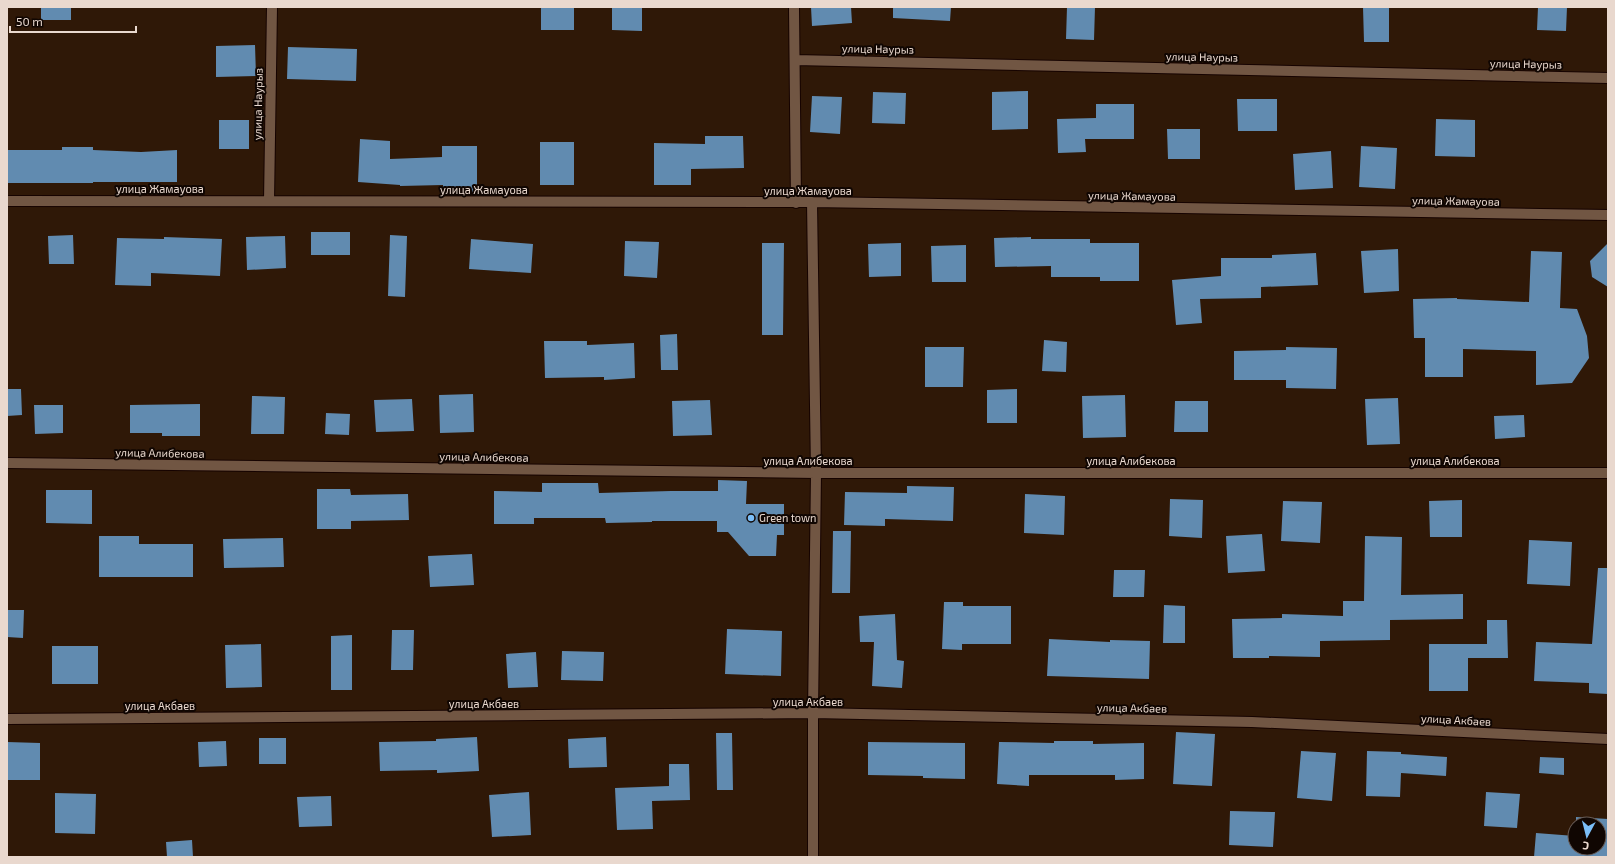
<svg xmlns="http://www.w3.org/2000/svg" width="1615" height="864" viewBox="0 0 1615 864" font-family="'Exo 2',sans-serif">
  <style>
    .building { fill: #618bb0 }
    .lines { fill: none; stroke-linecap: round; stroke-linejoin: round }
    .minor-casing { stroke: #160300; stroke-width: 12 }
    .minor { stroke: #715643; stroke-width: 10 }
    .poi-dot { fill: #7bbef8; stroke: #100602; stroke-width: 1.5 }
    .labels { text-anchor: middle; stroke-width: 4; stroke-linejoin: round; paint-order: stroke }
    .street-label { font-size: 11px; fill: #e9d8ce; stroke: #100602 }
    .poi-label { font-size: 11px; fill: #e9d8ce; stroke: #100602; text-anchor: start }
  </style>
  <rect width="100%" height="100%" fill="#2f1807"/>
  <!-- building -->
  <path class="building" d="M 41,7 L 71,7 L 71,20 L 41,20 Z
    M 541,7 L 574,7 L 574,30 L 541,30 Z
    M 612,7 L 642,7 L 642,31 L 612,30 Z
    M 811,7 L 851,7 L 852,23 L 812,26 Z
    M 893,7 L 951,7 L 950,21 L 893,18 Z
    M 1067,7 L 1095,7 L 1094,40 L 1066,39 Z
    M 1363,7 L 1389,7 L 1389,42 L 1364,42 Z
    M 1538,7 L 1567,7 L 1566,31 L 1537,30 Z
    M 255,45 L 256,76 L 216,77 L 216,46 Z
    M 288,47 L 357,49 L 356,81 L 287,79 Z
    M 1028,91 L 1028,129 L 992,130 L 992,92 Z
    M 873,92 L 906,93 L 905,124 L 872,123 Z
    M 812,96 L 842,97 L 840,134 L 810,132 Z
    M 1237,99 L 1277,99 L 1277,131 L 1238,131 Z
    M 1096,104 L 1134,104 L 1134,139 L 1085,139 L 1086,152 L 1058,153 L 1057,119 L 1096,118 Z
    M 1436,119 L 1475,120 L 1475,157 L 1435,156 Z
    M 219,120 L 249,120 L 249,149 L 219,149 Z
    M 1167,129 L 1200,129 L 1200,159 L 1168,159 Z
    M 705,136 L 743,136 L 744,168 L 691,169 L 691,185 L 654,185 L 654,143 L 705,144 Z
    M 360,139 L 390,141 L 390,159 L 442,157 L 442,146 L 477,146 L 477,193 L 443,193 L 443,185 L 400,186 L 400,185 L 358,182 Z
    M 540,142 L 574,142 L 574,185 L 540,185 Z
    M 1361,146 L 1397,148 L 1395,189 L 1359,187 Z
    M 62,147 L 93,147 L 93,150 L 141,152 L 177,150 L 177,182 L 93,182 L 93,183 L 7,183 L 7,150 L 62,150 Z
    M 1331,151 L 1333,188 L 1295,190 L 1293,154 Z
    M 311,232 L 350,232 L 350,255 L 311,255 Z
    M 73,235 L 74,264 L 49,264 L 48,236 Z
    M 390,235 L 407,236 L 405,297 L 388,296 Z
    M 285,236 L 286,268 L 247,270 L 246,237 Z
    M 164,237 L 222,239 L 220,276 L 151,273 L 151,286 L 115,285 L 117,238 L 164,239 Z
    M 1031,237 L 1031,239 L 1090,239 L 1090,243 L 1139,243 L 1139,281 L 1100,281 L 1100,277 L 1051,277 L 1051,266 L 995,267 L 994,238 Z
    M 471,239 L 533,244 L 531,273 L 469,269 Z
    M 625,241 L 659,242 L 657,278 L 624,276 Z
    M 762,243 L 784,243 L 783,335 L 762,335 Z
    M 901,243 L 901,276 L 869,277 L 868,244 Z
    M 1608,243 L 1608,287 L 1592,277 L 1590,261 Z
    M 966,245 L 966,282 L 932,282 L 931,246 Z
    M 1398,249 L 1399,291 L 1364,293 L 1361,251 Z
    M 1531,251 L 1562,252 L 1560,308 L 1577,309 L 1587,336 L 1589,358 L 1572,383 L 1536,385 L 1536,351 L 1463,349 L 1463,377 L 1425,377 L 1425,338 L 1414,338 L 1413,299 L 1457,298 L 1457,299 L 1529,302 Z
    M 1316,253 L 1318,285 L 1261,287 L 1261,298 L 1200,299 L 1202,323 L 1176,325 L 1172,280 L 1221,276 L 1221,258 L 1272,258 L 1272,255 Z
    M 677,334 L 678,370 L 661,370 L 660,335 Z
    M 1044,340 L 1067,342 L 1066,372 L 1042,371 Z
    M 544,341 L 587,341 L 587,345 L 634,343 L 635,378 L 604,380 L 604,377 L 545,378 Z
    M 925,347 L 964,347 L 963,387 L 925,387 Z
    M 1286,347 L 1337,348 L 1336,389 L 1286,388 L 1286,380 L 1234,380 L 1234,351 L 1286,350 Z
    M 7,389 L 21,389 L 22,415 L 7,416 Z
    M 1017,389 L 1017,423 L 987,423 L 987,390 Z
    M 473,394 L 474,432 L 440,433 L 439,395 Z
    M 1125,395 L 1126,437 L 1083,438 L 1082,396 Z
    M 252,396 L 285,397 L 284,434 L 251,434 Z
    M 1398,398 L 1400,444 L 1367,445 L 1365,399 Z
    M 412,399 L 414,431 L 376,432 L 374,400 Z
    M 710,400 L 712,435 L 673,436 L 672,401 Z
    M 1175,401 L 1208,401 L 1208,432 L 1174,432 Z
    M 200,404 L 200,436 L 162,436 L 162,433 L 130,433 L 130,405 Z
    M 34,405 L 63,405 L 63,433 L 35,434 Z
    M 326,413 L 350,414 L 349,435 L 325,434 Z
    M 1524,415 L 1525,437 L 1495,439 L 1494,416 Z
    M 718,480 L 747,481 L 746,504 L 784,504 L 784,535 L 777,535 L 776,556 L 749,556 L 728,532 L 717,532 L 717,521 L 652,521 L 652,522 L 606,523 L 605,518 L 534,518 L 534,524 L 494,524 L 494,491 L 542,492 L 542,483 L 598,483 L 599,493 L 671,491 L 718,491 Z
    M 907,486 L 954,487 L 953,521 L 885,519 L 885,526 L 844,525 L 845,492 L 907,493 Z
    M 317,489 L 350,489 L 351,495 L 408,494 L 409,520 L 351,521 L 351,529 L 317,529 Z
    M 46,490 L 92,490 L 92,524 L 46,523 Z
    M 1025,494 L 1065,496 L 1064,535 L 1024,533 Z
    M 1170,499 L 1203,500 L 1202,538 L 1169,536 Z
    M 1462,500 L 1462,537 L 1430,537 L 1429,501 Z
    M 1283,501 L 1322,502 L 1320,543 L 1281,541 Z
    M 833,531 L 851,531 L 850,593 L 832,593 Z
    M 1262,534 L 1265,571 L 1228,573 L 1226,536 Z
    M 99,536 L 139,536 L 139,544 L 193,544 L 193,577 L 99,577 Z
    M 1365,536 L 1402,537 L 1401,595 L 1463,594 L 1463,619 L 1390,620 L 1390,640 L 1320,641 L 1320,657 L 1269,656 L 1269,658 L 1233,658 L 1232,619 L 1282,618 L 1282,614 L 1343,616 L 1343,601 L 1364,601 Z
    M 283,538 L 284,567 L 224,568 L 223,539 Z
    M 1529,540 L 1572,542 L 1570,586 L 1527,584 Z
    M 472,554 L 474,585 L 430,587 L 428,556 Z
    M 1598,568 L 1608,568 L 1608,694 L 1589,693 L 1589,683 L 1534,681 L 1536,642 L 1592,644 Z
    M 1114,570 L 1145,570 L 1144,597 L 1113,597 Z
    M 944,602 L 963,602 L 963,606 L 1011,606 L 1011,644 L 962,644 L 962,650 L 942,649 Z
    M 1164,605 L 1185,606 L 1185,643 L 1163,643 Z
    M 7,610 L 24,610 L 23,638 L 7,637 Z
    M 895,614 L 897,660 L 904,661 L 902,688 L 872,686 L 874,642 L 860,642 L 859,616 Z
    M 1487,620 L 1507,620 L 1508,658 L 1468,658 L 1468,691 L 1429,691 L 1429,644 L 1487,644 Z
    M 727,629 L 782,631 L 781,676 L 725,674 Z
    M 392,630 L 414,630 L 413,670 L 391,670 Z
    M 352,635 L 352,690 L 331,690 L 331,636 Z
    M 1049,639 L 1110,642 L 1110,640 L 1150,641 L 1149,679 L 1047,676 Z
    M 261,644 L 262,687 L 226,688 L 225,645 Z
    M 52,646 L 98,646 L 98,684 L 52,684 Z
    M 562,651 L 604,652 L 603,681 L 561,680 Z
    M 536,652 L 538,687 L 508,688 L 506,654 Z
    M 1176,732 L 1215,734 L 1212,786 L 1173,784 Z
    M 716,733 L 732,733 L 733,790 L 717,790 Z
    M 477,737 L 479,771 L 437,773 L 437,770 L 380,771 L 379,742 L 436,741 L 436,739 Z
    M 606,737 L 607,767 L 569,768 L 568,739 Z
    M 259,738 L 286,738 L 286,764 L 259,764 Z
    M 226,741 L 227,766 L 199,767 L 198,742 Z
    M 1054,741 L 1093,741 L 1093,744 L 1144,743 L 1144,779 L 1115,780 L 1115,775 L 1029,775 L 1029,786 L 997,784 L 999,742 L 1054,743 Z
    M 7,742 L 40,743 L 40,780 L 7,780 Z
    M 868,742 L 965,743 L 965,779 L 923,778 L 923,776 L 868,775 Z
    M 1301,751 L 1336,753 L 1332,801 L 1297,798 Z
    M 1367,751 L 1401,752 L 1401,754 L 1447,757 L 1446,776 L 1401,773 L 1400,797 L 1366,796 Z
    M 1540,757 L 1564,758 L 1564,775 L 1539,773 Z
    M 669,764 L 689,764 L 690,800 L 652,801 L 653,829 L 617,830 L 615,788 L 669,786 Z
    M 529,792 L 531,835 L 492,837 L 489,795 Z
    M 1486,792 L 1520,794 L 1517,828 L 1484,826 Z
    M 55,793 L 96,794 L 95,834 L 55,833 Z
    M 331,796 L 332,826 L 299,827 L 297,797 Z
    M 1230,811 L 1275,812 L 1273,847 L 1229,845 Z
    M 1576,817 L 1608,819 L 1607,857 L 1534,857 L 1536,833 L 1575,836 L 1575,848 L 1599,848 L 1599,824 L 1576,824 Z
    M 192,840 L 193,857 L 167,857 L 166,842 Z"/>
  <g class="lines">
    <defs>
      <path id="minor" d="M 794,7 L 796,203
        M 795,60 L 1608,78
        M 7,201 L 812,202 L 1608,215
        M 269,201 L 272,7
        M 812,202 L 816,473 L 813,713 L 813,857
        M 7,463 L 816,473 L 1608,473
        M 7,719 L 813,713 L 1252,722 L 1608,739"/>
    </defs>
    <!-- minor casing -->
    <use href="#minor" class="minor-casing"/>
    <!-- minor -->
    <use href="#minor" class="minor"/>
  </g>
  <!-- markers -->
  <circle class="poi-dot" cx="751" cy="518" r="4"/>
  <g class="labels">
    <!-- street labels -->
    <g class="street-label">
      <text transform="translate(878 49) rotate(1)" y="4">улица Наурыз</text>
      <text transform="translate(1202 57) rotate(1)" y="4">улица Наурыз</text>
      <text transform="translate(1526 64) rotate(1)" y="4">улица Наурыз</text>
      <text transform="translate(258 104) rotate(-89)" y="4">улица Наурыз</text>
      <text x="160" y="193">улица Жамауова</text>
      <text x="484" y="194">улица Жамауова</text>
      <text x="808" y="195">улица Жамауова</text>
      <text transform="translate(1132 196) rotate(1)" y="4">улица Жамауова</text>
      <text transform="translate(1456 201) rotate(1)" y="4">улица Жамауова</text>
      <text transform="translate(160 453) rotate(1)" y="4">улица Алибекова</text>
      <text transform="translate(484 457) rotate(1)" y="4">улица Алибекова</text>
      <text x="808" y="465">улица Алибекова</text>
      <text x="1131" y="465">улица Алибекова</text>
      <text x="1455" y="465">улица Алибекова</text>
      <text x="808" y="706">улица Акбаев</text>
      <text x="484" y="708">улица Акбаев</text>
      <text x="160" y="710">улица Акбаев</text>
      <text transform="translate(1132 708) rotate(1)" y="4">улица Акбаев</text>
      <text transform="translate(1456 720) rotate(3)" y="4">улица Акбаев</text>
    </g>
    <!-- poi labels -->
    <g class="poi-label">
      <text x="759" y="522">Green town</text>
    </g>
  </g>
  <!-- border -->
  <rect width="1615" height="864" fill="none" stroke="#e9d8ce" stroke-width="16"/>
  <!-- north arrow -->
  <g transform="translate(1587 836) rotate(187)"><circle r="19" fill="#100602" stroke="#675a54"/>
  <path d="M0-3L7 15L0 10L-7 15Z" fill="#7bbef8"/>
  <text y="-6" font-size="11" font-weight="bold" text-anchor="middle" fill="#e9d8ce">С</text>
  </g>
  <!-- scale -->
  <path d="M10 26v6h126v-6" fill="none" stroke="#e9d8ce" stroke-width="2"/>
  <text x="16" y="26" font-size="12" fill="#e9d8ce" stroke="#100602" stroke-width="3" paint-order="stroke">50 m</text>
</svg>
